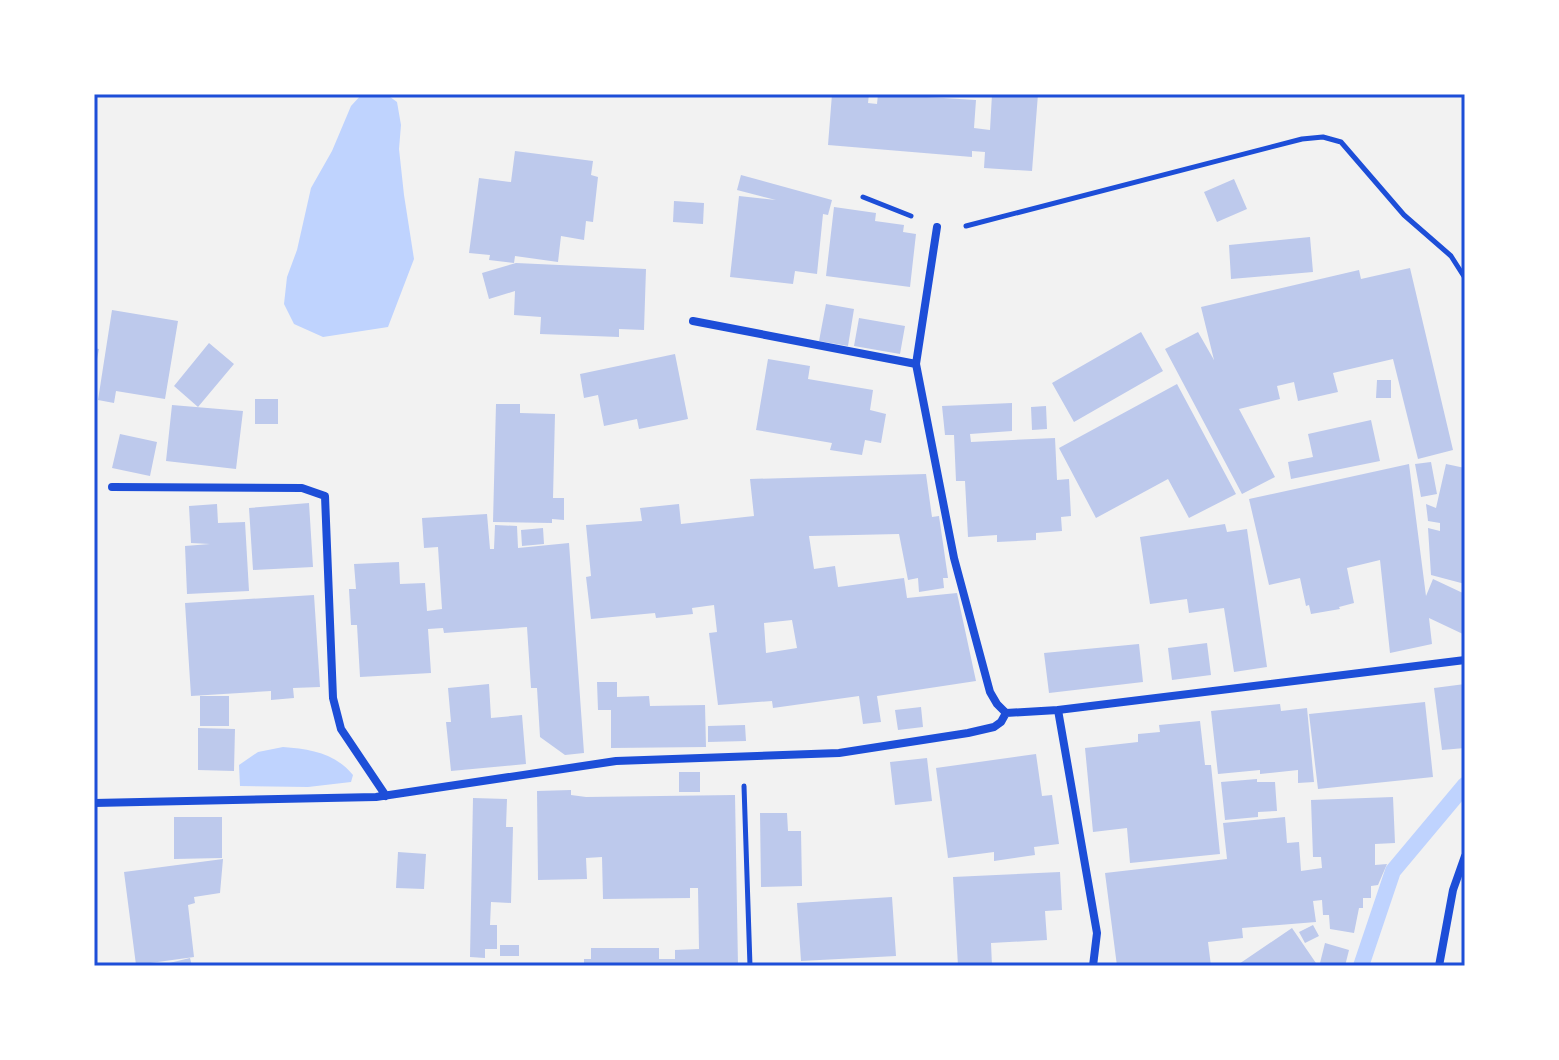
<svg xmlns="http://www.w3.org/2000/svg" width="1559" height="1060" viewBox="0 0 1559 1060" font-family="'Fira Sans Condensed',sans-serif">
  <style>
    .water { fill: #bfd3fe }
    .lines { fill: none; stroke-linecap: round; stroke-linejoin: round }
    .stream { stroke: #bfd3fe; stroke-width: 16 }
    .building { fill: #bdc9ec; fill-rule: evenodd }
    .path { stroke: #1d4ed8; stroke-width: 5 }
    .minor { stroke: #1d4ed8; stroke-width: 8 }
    .neatline { fill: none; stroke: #1d4ed8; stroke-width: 3 }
  </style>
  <rect width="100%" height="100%" fill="#f2f2f2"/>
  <!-- water -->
  <path class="water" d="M 362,94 L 386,94 L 397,102 L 401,125 L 399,149 L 404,195 L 414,259 L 388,327 L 323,337 L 294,324 L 284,304 L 287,277 L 297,250 L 311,188 L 332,151 L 351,106 Z
    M 283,747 C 310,749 335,753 353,775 L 351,782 L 308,787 L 240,786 L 239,765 L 258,752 Z"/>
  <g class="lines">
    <!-- stream -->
    <path class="stream" d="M 1361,966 L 1393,871 L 1465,785"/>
  </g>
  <!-- building -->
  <path class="building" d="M 832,94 L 869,94 L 868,103 L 877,104 L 878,94 L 976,100 L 974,128 L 990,130 L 992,94 L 1038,94 L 1032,171 L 984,168 L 985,152 L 972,151 L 972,157 L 828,145 Z
    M 515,151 L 593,161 L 591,175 L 598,177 L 593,222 L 586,221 L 584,240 L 561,236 L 558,262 L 515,256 L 514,263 L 489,260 L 490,255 L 469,253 L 479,178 L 511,182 Z
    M 741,175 L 832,200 L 828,215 L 823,214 L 817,274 L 795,271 L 793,284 L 730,277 L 739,196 L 776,200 L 737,190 Z
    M 1234,179 L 1247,209 L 1217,222 L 1204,192 Z
    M 674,201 L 704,203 L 703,224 L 673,222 Z
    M 834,207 L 876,213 L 875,221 L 904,225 L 903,232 L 916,234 L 910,287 L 826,276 Z
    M 1310,237 L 1313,272 L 1231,279 L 1229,245 Z
    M 516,263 L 646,269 L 644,330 L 619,329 L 619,337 L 540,334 L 541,317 L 514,315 L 515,291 L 489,299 L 482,273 Z
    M 1410,268 L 1453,450 L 1418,459 L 1393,359 L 1333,373 L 1338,392 L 1298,401 L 1294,382 L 1277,386 L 1280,399 L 1239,409 L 1275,477 L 1242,494 L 1165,349 L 1198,332 L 1214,360 L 1201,307 L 1359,270 L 1361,279 Z
    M 826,304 L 854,309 L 848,346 L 819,341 Z
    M 112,310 L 178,321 L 165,399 L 116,391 L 114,403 L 98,400 Z
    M 859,318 L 905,326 L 900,354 L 854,346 Z
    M 1141,332 L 1163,371 L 1074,422 L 1052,383 Z
    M 209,343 L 234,364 L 198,407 L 174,386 Z
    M 94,348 L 99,349 L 95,369 L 94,369 Z
    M 675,354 L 688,419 L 639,429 L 637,419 L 604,426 L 598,395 L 584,398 L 580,374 Z
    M 768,359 L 810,366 L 808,379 L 873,390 L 870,410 L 886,414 L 881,443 L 865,440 L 862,455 L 830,450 L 832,443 L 756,430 Z
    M 1377,380 L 1391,380 L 1391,398 L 1376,398 Z
    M 1177,384 L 1236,494 L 1189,518 L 1168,479 L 1096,518 L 1059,448 Z
    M 255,399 L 278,399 L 278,424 L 255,424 Z
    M 1012,403 L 1012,431 L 970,434 L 971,442 L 1055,438 L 1057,480 L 1069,479 L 1071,516 L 1061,517 L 1062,531 L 1036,533 L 1036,540 L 997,542 L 997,535 L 968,537 L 965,481 L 956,481 L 954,435 L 945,435 L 942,406 Z
    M 496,404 L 520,404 L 520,413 L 555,414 L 553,498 L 564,498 L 564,520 L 552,519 L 552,523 L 493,522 Z
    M 172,405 L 243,411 L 236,469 L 166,461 Z
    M 1046,406 L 1047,429 L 1032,430 L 1031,407 Z
    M 1371,420 L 1380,461 L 1291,479 L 1288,462 L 1313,457 L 1308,434 Z
    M 120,434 L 157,442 L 150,476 L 112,468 Z
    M 1431,462 L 1437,494 L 1421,497 L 1415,464 Z
    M 1409,464 L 1426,596 L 1433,579 L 1465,594 L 1465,635 L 1429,618 L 1432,644 L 1390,653 L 1380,560 L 1347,568 L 1354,603 L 1339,607 L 1340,609 L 1311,614 L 1309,605 L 1306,606 L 1300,578 L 1269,585 L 1249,499 Z
    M 1446,464 L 1465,468 L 1465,584 L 1431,575 L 1428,528 L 1440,531 L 1440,523 L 1428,521 L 1426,504 L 1436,508 Z
    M 926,474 L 932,517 L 939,516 L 948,578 L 943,578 L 944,588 L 919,592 L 918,578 L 908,580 L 899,534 L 809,536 L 814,569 L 835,566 L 838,587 L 904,578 L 907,598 L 957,593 L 976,681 L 877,696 L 881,722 L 863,724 L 859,696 L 773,708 L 772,701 L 718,705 L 709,633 L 717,632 L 714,605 L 692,608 L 693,614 L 656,618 L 655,613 L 591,619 L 586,577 L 591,576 L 586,525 L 642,521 L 640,508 L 679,504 L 681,524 L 754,516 L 750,479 ZM 792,620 L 797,648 L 766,653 L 764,623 Z
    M 309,503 L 313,567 L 253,570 L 249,508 Z
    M 217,504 L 218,523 L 245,522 L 249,591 L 187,594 L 185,546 L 210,544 L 191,543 L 189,506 Z
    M 487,514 L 490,549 L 494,549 L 495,525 L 517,526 L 518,548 L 569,543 L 584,753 L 565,755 L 540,737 L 537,688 L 531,688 L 527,627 L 444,633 L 443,628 L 428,629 L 431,673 L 360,677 L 357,625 L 351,625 L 349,589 L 356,589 L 354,564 L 399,562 L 400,584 L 425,583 L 427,611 L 442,609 L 438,547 L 424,548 L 422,518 Z
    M 1225,524 L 1227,532 L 1247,529 L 1267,667 L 1234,672 L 1224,608 L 1189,613 L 1187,599 L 1150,604 L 1140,537 Z
    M 543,528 L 544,544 L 522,546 L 521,530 Z
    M 314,595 L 320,687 L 293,688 L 294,698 L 271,700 L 271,691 L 191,696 L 185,603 Z
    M 1207,643 L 1211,675 L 1172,680 L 1168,648 Z
    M 1139,644 L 1143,682 L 1049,693 L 1044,653 Z
    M 597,682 L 617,682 L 617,697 L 649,696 L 650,706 L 705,705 L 706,747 L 611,748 L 611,710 L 598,710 Z
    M 489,684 L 491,718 L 522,715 L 526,764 L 451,771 L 446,722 L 451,722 L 448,688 Z
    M 1465,684 L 1465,748 L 1442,750 L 1434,688 Z
    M 200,696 L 229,696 L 229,726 L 200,726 Z
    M 1425,702 L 1433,777 L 1318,789 L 1309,714 Z
    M 1280,704 L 1281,711 L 1307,708 L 1314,782 L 1298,783 L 1298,770 L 1260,774 L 1260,770 L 1218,774 L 1211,711 Z
    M 921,707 L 923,727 L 898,730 L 895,710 Z
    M 1200,721 L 1205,765 L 1211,765 L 1220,854 L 1130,863 L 1127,828 L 1093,832 L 1085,748 L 1138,742 L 1138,734 L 1160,732 L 1159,725 Z
    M 745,725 L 746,741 L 708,742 L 708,726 Z
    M 198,728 L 235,729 L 234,771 L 198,770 Z
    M 1036,754 L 1042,796 L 1052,795 L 1059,844 L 1034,847 L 1035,855 L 994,861 L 994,852 L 948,858 L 936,768 Z
    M 927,758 L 932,801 L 895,805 L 890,762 Z
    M 679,772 L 700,772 L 700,792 L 679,792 Z
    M 1257,779 L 1257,782 L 1275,782 L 1277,811 L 1258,812 L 1258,817 L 1225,820 L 1221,782 Z
    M 571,790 L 571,795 L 586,797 L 735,795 L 738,966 L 584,966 L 584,959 L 591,959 L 591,948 L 659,948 L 659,959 L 675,959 L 675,950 L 699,949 L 698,888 L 690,888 L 690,898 L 603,899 L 602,857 L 586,858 L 587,879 L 538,880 L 537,791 Z
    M 1393,797 L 1395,843 L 1375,844 L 1375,865 L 1387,864 L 1378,885 L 1371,886 L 1371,898 L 1363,898 L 1363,908 L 1359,908 L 1354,933 L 1330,929 L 1329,915 L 1323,915 L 1322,900 L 1313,901 L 1316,922 L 1242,928 L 1243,938 L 1208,942 L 1211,966 L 1117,966 L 1105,873 L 1227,859 L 1223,823 L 1285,817 L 1287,843 L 1299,842 L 1301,871 L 1322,868 L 1321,857 L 1313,857 L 1311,800 Z
    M 473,798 L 507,799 L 506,827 L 513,827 L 511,903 L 491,902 L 490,925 L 497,925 L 497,949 L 485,949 L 485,958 L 470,957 Z
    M 760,813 L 787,813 L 788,831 L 801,831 L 802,886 L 761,887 Z
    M 174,817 L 222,817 L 222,858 L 174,859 Z
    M 398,852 L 426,854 L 424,889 L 396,888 Z
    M 223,859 L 220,893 L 194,897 L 195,903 L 188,905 L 194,957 L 136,965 L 124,872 Z
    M 1060,872 L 1062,910 L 1045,911 L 1047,940 L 991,943 L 992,966 L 958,966 L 953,877 Z
    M 892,897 L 896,956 L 801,961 L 797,903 Z
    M 1313,925 L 1319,936 L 1305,943 L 1299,932 Z
    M 1292,928 L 1318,966 L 1236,966 Z
    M 1325,943 L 1349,950 L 1345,966 L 1320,963 Z
    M 500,945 L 519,945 L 519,956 L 500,956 Z
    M 190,958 L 192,966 L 161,966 L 161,965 Z"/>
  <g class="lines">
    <!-- path -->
    <path class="path" d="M 863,197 L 911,216
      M 966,226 L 1302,139 L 1323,137 L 1341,142 L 1404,215 L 1451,256 L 1465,278
      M 744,786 L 750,966"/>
    <!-- minor -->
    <path class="minor" d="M 937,227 L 916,364 L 954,558 L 990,692 L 997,704 L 1006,713 L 1058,710 L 1465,660
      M 693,321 L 916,364
      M 112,487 L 302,488 L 325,496 L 333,698 L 341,729 L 386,796
      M 1058,710 L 1097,933 L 1093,966
      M 94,803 L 376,797 L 616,761 L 839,753 L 968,733 L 994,727 L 1001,722 L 1006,713
      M 1439,966 L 1453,890 L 1465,856"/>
  </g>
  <!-- border -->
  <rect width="1559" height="1060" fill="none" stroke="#ffffff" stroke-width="192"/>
  <rect x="96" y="96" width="1367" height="868" class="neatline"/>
</svg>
